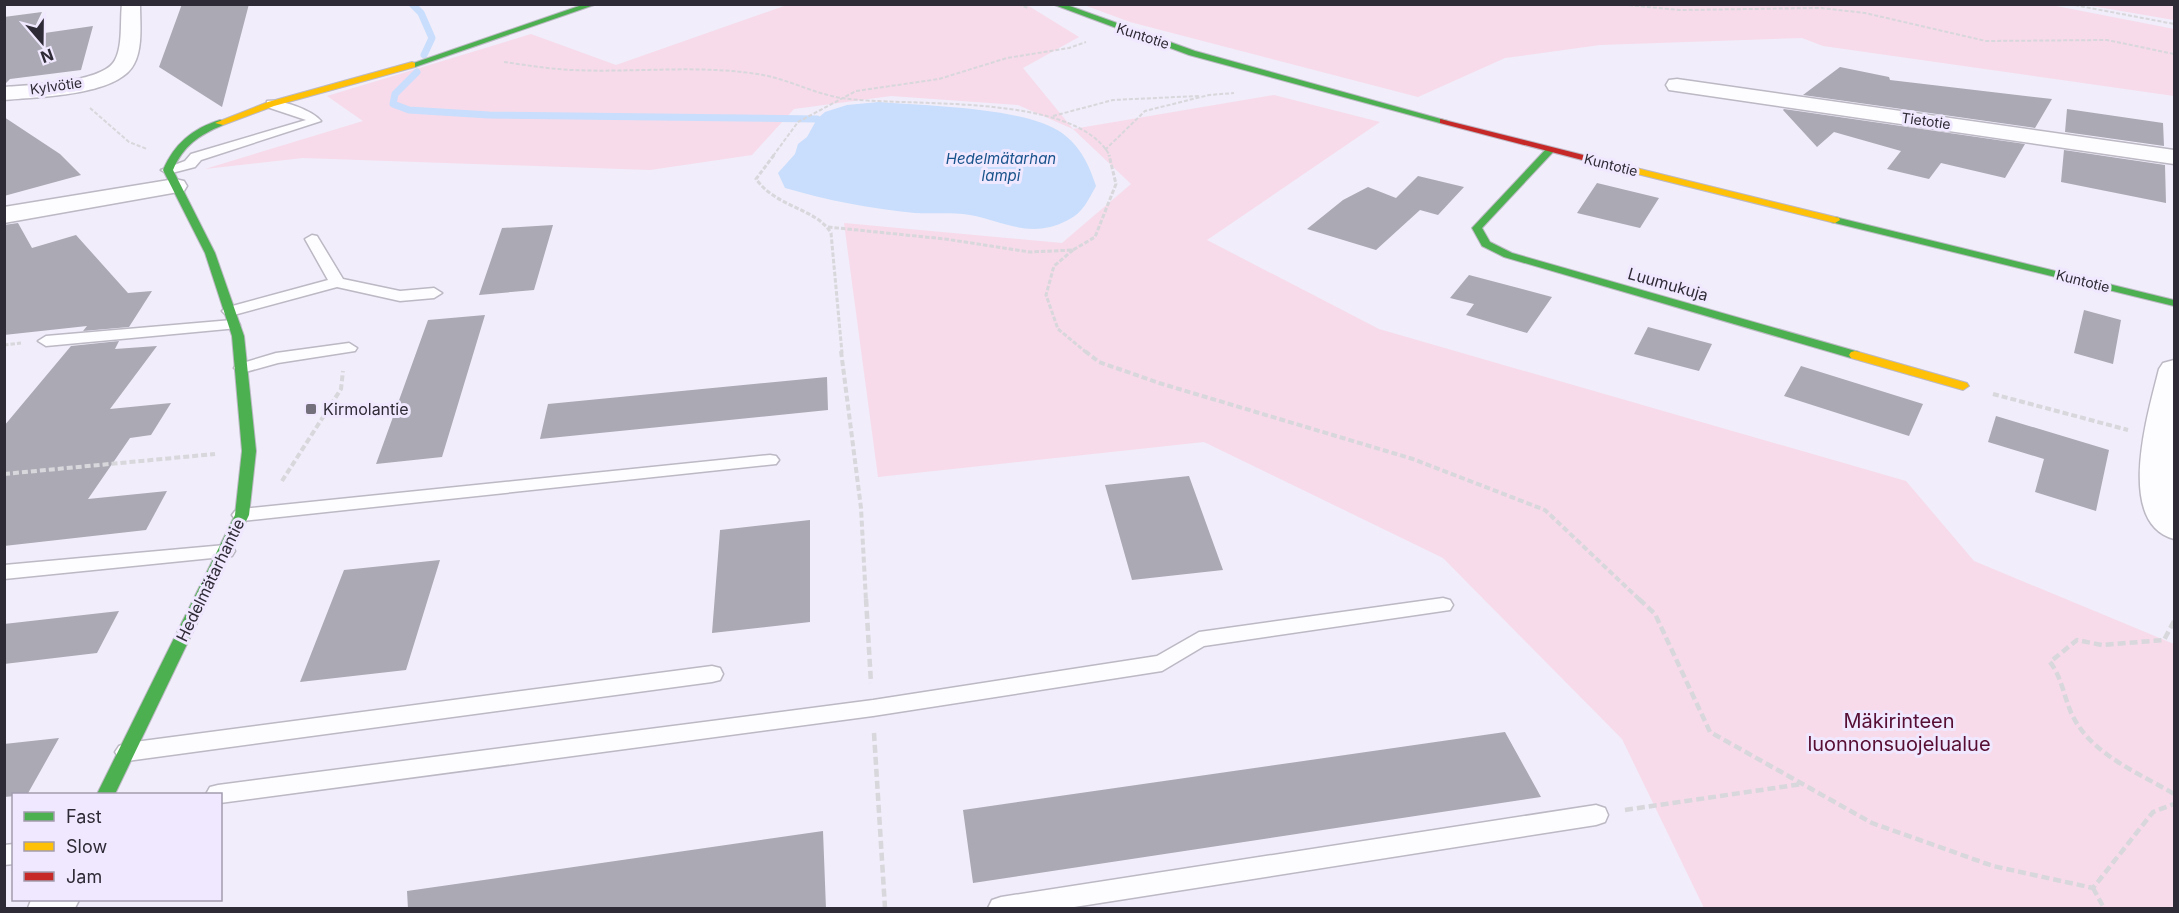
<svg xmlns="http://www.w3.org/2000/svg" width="2179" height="913" viewBox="0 0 2179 913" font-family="Inter,sans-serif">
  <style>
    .green { fill: #f7dbea }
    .water { fill: #c8defc }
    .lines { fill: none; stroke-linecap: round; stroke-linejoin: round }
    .stream { stroke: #c8defc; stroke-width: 7 }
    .building { fill: #aba9b4 }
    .lane-casing { stroke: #bcb8c4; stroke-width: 3 }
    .street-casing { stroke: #bcb8c4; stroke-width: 3 }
    .fast-casing { stroke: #bcb8c4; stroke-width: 2 }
    .slow-casing { stroke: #bcb8c4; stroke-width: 2 }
    .jam-casing { stroke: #bcb8c4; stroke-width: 2 }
    .path-far3 { stroke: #d8d7db; stroke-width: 2; stroke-dasharray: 4 2; stroke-linecap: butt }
    .path-far2 { stroke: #d8d7db; stroke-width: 3; stroke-dasharray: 4.5 2; stroke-linecap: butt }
    .path-far1 { stroke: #d8d7db; stroke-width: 4; stroke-dasharray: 6 3; stroke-linecap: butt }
    .path { stroke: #d8d7db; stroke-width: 4.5; stroke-dasharray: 8 4; stroke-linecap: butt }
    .lane { fill: #fdfcfe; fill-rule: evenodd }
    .street { fill: #fdfcfe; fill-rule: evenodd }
    .fast { fill: #4caf50; fill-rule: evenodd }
    .slow { fill: #ffc107; fill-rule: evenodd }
    .jam { fill: #c62828; fill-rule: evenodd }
    .poi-dot { fill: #736f7b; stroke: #f0e8ff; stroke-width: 2 }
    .labels { text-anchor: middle; stroke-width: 6; stroke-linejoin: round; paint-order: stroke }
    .far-street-label { font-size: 14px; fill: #2f2b36; stroke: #f0e8ff }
    .far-water-label { font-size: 15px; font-style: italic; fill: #19538b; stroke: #f0e8ff }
    .street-label { font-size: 16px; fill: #2f2b36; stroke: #f0e8ff }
    .poi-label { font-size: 16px; fill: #2f2b36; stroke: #f0e8ff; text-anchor: start }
    .near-park-label { font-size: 20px; fill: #570e33; stroke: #f0e8ff }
  </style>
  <rect width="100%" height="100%" fill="#f1edfa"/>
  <!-- green -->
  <path class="green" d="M 790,4 L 1027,5 L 1079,37 L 1023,68 L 1073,129 L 1274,95 L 1380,122 L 1207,240 L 1379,329 L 1906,481 L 1974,561 L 2174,644 L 2174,908 L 1704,908 L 1622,739 L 1443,558 L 1204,442 L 878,477 L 844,223 L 1062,243 L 1131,184 L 1073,129 L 1018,105 L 891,96 L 794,109 L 752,155 L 650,170 L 303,158 L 205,169 L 363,121 L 327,96 L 531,34 L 616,65 Z
    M 1084,5 L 2051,5 L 2174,29 L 2174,96 L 1823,46 L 1802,38 L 1600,45 L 1505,58 L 1418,97 L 1130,22 Z
    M 2086,5 L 2174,5 L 2174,20 Z"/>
  <!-- water -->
  <path class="water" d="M 879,102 C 925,106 1026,107 1062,133 C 1081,147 1089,165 1096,186 C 1088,200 1083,213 1068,220 C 1030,240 1004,221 970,215 C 952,212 933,214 915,213 C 872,209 826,200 785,188 L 778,173 L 795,154 L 798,144 L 807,137 L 817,119 L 825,112 L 847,105 Z"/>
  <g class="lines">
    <!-- stream -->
    <path class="stream" d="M 412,4 L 421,13 L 432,38 L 424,55
      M 417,72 L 395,94 L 393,104 L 409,110 L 489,115 L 817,119"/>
  </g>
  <!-- building -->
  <path class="building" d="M 182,4 L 249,4 L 222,107 L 159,67 Z
    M 42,12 L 31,35 L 93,26 L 81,70 L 10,79 L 4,85 L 4,17 Z
    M 1840,67 L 1889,77 L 1890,80 L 2052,99 L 2035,128 L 1803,95 Z
    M 2067,109 L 2163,123 L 2164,146 L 2065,132 Z
    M 1783,110 L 1784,109 L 2025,144 L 2005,178 L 1941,163 L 1929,179 L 1887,169 L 1901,151 L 1834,132 L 1817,147 Z
    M 4,117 L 60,154 L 81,175 L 4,196 Z
    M 2064,150 L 2165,165 L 2166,203 L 2061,182 Z
    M 1418,176 L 1464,187 L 1438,215 L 1420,210 L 1376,250 L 1307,229 L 1343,200 L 1368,187 L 1396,198 Z
    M 1597,183 L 1659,198 L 1640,228 L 1577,213 Z
    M 18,223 L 32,248 L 76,235 L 128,293 L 152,291 L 129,327 L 83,331 L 87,326 L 4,335 L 4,225 Z
    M 553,225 L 534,290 L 479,295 L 502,228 Z
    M 1469,275 L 1552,297 L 1527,333 L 1466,315 L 1474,304 L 1450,298 Z
    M 2084,310 L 2121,320 L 2113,364 L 2074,353 Z
    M 485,315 L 442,457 L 376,464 L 428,320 Z
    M 1648,327 L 1712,344 L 1699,371 L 1634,354 Z
    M 119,341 L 115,349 L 157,346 L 110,409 L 171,403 L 151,435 L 130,438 L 88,499 L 167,491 L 146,530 L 4,546 L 4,426 L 71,346 Z
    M 1801,366 L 1923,404 L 1909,436 L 1784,396 Z
    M 827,377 L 828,410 L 540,439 L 548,404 Z
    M 1996,416 L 2109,450 L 2096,511 L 2035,492 L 2044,459 L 1988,442 Z
    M 1189,476 L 1223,570 L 1132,580 L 1105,485 Z
    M 810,520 L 810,622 L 712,633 L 720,530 Z
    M 440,560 L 406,670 L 300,682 L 344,570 Z
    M 119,611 L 97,653 L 4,664 L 4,624 Z
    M 1505,732 L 1541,797 L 973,883 L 963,810 Z
    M 59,738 L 27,795 L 4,797 L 4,744 Z
    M 823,831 L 826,909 L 408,909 L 407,891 Z"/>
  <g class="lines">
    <defs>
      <path id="lane" d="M 267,101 C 281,99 312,110 321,121 L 201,160 L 195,167 L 168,174 L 161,170 L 185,161 L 191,154 L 306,120 L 267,107 Z
        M 312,235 L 317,236 L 343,279 L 400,291 L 434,288 L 442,293 L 434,298 L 400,301 L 337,287 L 230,316 L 225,314 L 222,311 L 225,308 L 328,280 L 305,239 Z
        M 232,320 L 238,322 L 240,325 L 238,328 L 46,346 L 38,341 L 46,336 Z
        M 349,343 L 357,348 L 355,351 L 278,363 L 242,373 L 234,368 L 236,365 L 276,353 Z
        M 770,455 L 776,456 L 779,460 L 776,464 L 242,521 L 235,519 L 232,515 L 235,511 L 242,509 Z
        M 225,545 L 232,546 L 235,551 L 232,556 L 4,579 L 4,565 Z
        M 1443,598 L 1450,600 L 1453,605 L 1450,610 L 1204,646 L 1162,671 L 873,716 L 220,803 L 220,794 L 206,794 L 210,787 L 218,785 L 873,700 L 1157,656 L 1199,632 Z
        M 712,666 L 720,668 L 723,674 L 720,680 L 712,682 L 127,761 L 119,758 L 115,752 L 119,746 L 127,743 Z
        M 1596,805 L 1605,808 L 1608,815 L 1605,822 L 1596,825 L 1068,908 L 988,908 L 992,900 L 1001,897 Z
        M 14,844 L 14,864 L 4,865 L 4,845 Z"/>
      <path id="street" d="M 122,4 L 140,4 C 140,22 143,48 134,64 C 118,96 36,97 4,100 L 4,87 C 28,85 104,83 115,60 C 123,45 120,21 122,4 Z
        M 1677,79 L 2174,150 L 2174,164 L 1669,90 L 1666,85 L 1669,80 Z
        M 175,179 L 184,181 L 187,186 L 184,191 L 4,223 L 4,207 Z
        M 2174,360 L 2174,539 C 2114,523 2149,410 2159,369 L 2163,363 Z
        M 31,900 L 79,900 L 75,908 L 28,908 Z"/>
      <path id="fast" d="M 585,4 L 597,4 L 415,67 L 408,65 Z
        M 1052,4 L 1064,4 L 1195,51 L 1448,121 L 1440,123 L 1189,55 Z
        M 220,120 L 223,121 L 223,125 C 199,135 183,146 173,170 L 215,253 L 244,336 L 256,451 L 249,515 L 115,794 L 97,794 L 235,515 L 242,451 L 232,336 L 205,253 L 163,170 C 174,144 193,128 220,120 Z
        M 1547,148 L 1555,150 L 1482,228 L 1490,242 L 1512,253 L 1859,352 L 1861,355 L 1859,358 L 1851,358 L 1504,257 L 1482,246 L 1472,228 Z
        M 1835,217 L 2174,300 L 2174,306 L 1831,222 L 1830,220 Z"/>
      <path id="slow" d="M 412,62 L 415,63 L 415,67 L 274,106 L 223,125 L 215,123 L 268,102 Z
        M 1612,162 L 1839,218 L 1840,220 L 1835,223 L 1609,167 L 1609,163 Z
        M 1855,351 L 1967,383 L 1969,386 L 1963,390 L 1851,358 L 1849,355 L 1851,352 Z"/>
      <path id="jam" d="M 1440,119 L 1615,163 L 1617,165 L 1609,167 L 1440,123 Z"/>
    </defs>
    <!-- lane casing -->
    <use href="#lane" class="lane-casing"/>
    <!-- street casing -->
    <use href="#street" class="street-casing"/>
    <!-- fast casing -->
    <use href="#fast" class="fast-casing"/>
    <!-- slow casing -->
    <use href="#slow" class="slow-casing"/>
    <!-- jam casing -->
    <use href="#jam" class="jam-casing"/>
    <!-- path-far3 -->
    <path class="path-far3" d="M 1018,4 L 1028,8
      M 1617,4 L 1679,10 L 1821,8 L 1865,13 L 1986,41 L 2107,40 L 2174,54
      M 2069,4 L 2174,24
      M 504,62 C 526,65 549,69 572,70 C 634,73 702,64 763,75 C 790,80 815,94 842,98 C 907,108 1075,91 1110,156
      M 90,108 L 129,142 L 147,149
      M 1053,116 L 1113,100 L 1199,96
      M 1105,150 L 1145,111 L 1209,95 L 1234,93
      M 773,156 L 798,122 L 856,91 L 939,79 L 1007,58 L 1069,48 L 1086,42"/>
    <!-- path-far2 -->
    <path class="path-far2" d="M 774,155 L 756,179 C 777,208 816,208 831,233 L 842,353
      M 828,227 L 945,239 L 1030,252 L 1073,250 L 1095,237 L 1116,184 L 1109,155
      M 1073,250 L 1054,266 L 1046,295 L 1058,329 L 1087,353
      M 4,345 L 21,343"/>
    <!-- path-far1 -->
    <path class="path-far1" d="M 841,351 L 861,508 L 866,601
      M 1085,351 L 1099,362 L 1159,383 L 1413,459 L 1545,510 L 1641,601
      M 1993,394 L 2128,430
      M 4,474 L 215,454
      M 282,481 L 341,389 L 343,371"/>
    <!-- path -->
    <path class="path" d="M 866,599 L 871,683
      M 1639,599 L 1655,614 L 1710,732 L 1872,823 L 1993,866 L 2093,888 L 2153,812 L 2174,804
      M 2174,621 L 2164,640 L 2102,645 L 2077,640 L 2050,662 C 2064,680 2064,703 2076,722 C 2097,757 2141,774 2174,794
      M 874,733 L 885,908
      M 1625,810 L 1802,784
      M 2093,888 L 2104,908"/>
    <!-- lane -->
    <use href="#lane" class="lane"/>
    <!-- street -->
    <use href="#street" class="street"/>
    <!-- fast -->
    <use href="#fast" class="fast"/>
    <!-- slow -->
    <use href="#slow" class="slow"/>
    <!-- jam -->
    <use href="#jam" class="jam"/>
  </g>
  <!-- markers -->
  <rect class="poi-dot" x="305" y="403" width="12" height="12" rx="3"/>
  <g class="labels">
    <!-- far-street labels -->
    <g class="far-street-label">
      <text transform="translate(1143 36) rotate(18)" y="5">Kuntotie</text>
      <text transform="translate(56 86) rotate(-8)" y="5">Kylvötie</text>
      <text transform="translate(1926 121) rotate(8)" y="5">Tietotie</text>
      <text transform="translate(1611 165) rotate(14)" y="5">Kuntotie</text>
      <text transform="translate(2083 281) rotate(14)" y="5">Kuntotie</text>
    </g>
    <!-- far-water labels -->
    <g class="far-water-label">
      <text x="1001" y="164">Hedelmätarhan<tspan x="1001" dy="17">lampi</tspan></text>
    </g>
    <!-- street labels -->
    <g class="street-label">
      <text transform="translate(1668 284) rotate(16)" y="6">Luumukuja</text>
      <text transform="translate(210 580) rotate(-64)" y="6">Hedelmätarhantie</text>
    </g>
    <!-- poi labels -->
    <g class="poi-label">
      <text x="323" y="415">Kirmolantie</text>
    </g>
    <!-- near-park labels -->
    <g class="near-park-label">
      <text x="1899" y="728">Mäkirinteen<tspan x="1899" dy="23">luonnonsuojelualue</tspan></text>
    </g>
  </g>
  <!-- border -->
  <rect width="2179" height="913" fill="none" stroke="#2f2b36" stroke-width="12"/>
  <!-- legend -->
  <rect x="12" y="793" width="210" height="108" fill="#f0e8ff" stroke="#a39caf" stroke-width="1.5"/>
  <rect x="24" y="812" width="30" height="9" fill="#4caf50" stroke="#a39caf" stroke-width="1.5"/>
  <text x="66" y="823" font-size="18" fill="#2f2b36">Fast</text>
  <rect x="24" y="842" width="30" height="9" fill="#ffc107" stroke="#a39caf" stroke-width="1.5"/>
  <text x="66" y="853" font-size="18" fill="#2f2b36">Slow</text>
  <rect x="24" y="872" width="30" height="9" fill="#c62828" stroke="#a39caf" stroke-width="1.5"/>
  <text x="66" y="883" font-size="18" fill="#2f2b36">Jam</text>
  <!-- north arrow -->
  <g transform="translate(42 42) rotate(160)" stroke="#f0e8ff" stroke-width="4.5" paint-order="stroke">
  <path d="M0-4.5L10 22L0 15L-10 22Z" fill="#2f2b36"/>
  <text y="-9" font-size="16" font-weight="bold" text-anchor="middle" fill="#2f2b36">N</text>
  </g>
</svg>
